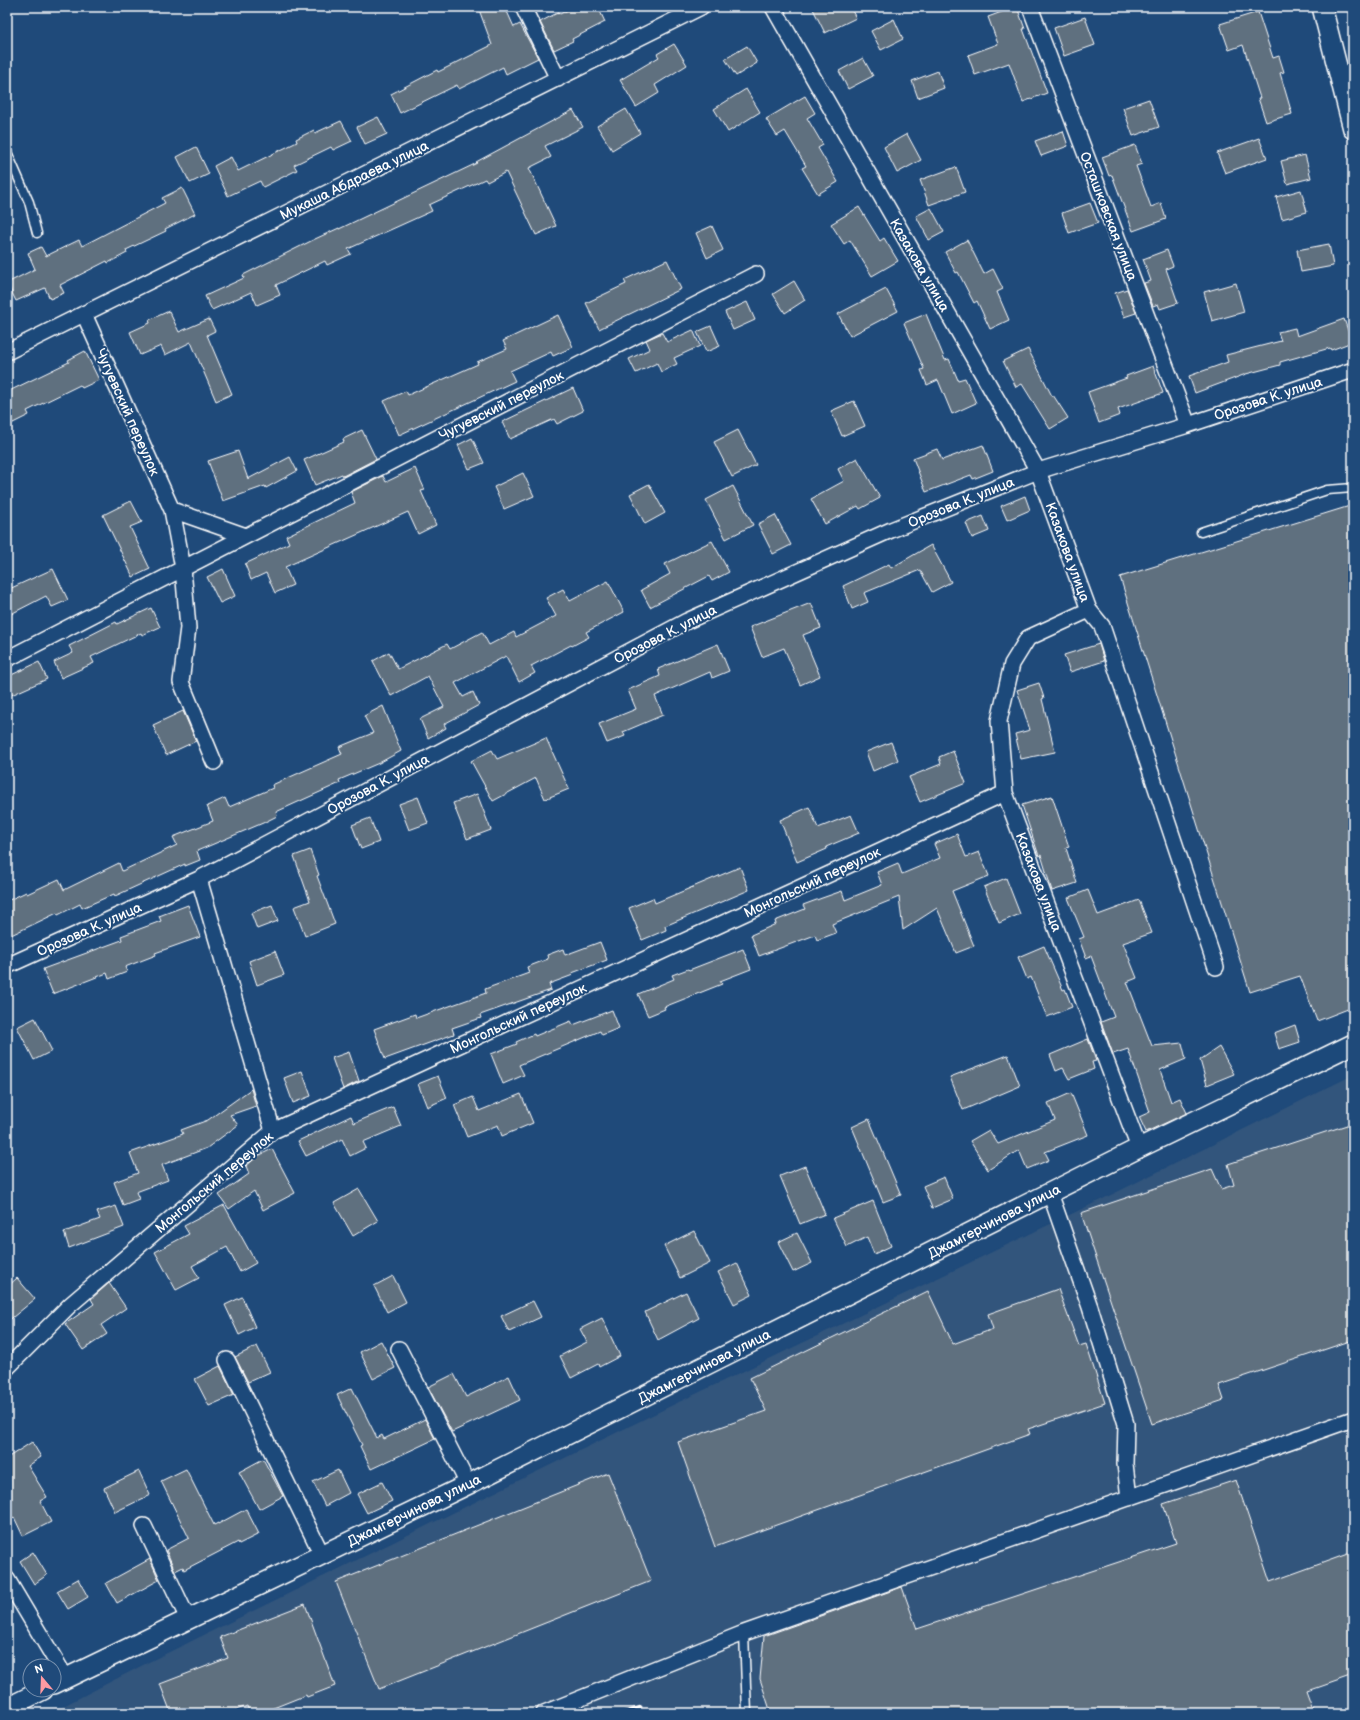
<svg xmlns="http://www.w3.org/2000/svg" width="1360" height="1720" viewBox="0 0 1360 1720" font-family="'Balsamiq Sans',sans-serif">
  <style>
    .built { fill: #32557c }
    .building { fill: #5f6f7f; stroke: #fff }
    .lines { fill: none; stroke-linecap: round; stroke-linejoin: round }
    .service-casing { stroke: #fff; stroke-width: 11 }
    .minor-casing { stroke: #fff; stroke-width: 18 }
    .tertiary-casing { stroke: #fff; stroke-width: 22 }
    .service { stroke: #1f4a7a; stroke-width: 8 }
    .minor { stroke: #1f4a7a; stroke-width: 15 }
    .tertiary { stroke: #1f4a7a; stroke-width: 19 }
    .rail { stroke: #fff; stroke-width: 3 }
    .labels { text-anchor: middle; stroke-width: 4; stroke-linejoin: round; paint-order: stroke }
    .street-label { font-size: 14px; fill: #fff; stroke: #1f4a7a }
  </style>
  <rect width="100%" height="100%" fill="#1f4a7a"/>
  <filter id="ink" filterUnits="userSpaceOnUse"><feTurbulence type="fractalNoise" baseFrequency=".025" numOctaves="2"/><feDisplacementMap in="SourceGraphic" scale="8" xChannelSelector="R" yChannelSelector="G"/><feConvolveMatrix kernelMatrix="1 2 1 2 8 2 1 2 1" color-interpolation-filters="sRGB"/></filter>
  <g filter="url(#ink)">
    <!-- built -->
    <path class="built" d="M 1353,1075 L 1353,1713 L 50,1713 L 149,1662 L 679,1402 L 1109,1196 Z"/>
    <!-- building -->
    <path class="building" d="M 478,7 L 505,7 L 514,27 L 520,24 L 538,58 L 506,74 L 503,67 L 459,89 L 457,85 L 400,113 L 391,94 L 437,70 L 438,72 L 492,45 Z
      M 574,7 L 598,7 L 605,22 L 572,39 L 573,41 L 554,50 L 540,22 L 559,12 L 560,14 Z
      M 812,7 L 850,7 L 856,18 L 825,33 Z
      M 1015,7 L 1017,7 L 1025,29 L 1023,29 L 1047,93 L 1023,102 L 1009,63 L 975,75 L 968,55 L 998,44 L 988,17 Z
      M 1258,12 L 1273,58 L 1279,56 L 1284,72 L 1280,73 L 1292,114 L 1266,122 L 1258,98 L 1260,98 L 1243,45 L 1229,50 L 1220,24 Z
      M 1085,17 L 1095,45 L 1064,56 L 1054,28 Z
      M 894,19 L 903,39 L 881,50 L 871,31 Z
      M 674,44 L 687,65 L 655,85 L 659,93 L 636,107 L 620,80 L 659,57 L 657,54 Z
      M 747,46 L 757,63 L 736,76 L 725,59 Z
      M 863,58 L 873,76 L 848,89 L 839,71 Z
      M 938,71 L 944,88 L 918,98 L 912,81 Z
      M 746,89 L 760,112 L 728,132 L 714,109 Z
      M 805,96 L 815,113 L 807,118 L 823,145 L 818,148 L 838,182 L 818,194 L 802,168 L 806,166 L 785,131 L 777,136 L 766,119 Z
      M 1149,99 L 1159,127 L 1133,136 L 1123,108 Z
      M 626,109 L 640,133 L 612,150 L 597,126 Z
      M 573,110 L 583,127 L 545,146 L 551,157 L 529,168 L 556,226 L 536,235 L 506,172 L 487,182 L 485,179 L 429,205 L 432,211 L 348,249 L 351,254 L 327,265 L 325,261 L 276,285 L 280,295 L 257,305 L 251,292 L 212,310 L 205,296 L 244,278 L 243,275 L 315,239 L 339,228 L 339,229 L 477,163 L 476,162 Z
      M 378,117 L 387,134 L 365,144 L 357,127 Z
      M 341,121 L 352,141 L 333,150 L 331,147 L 294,165 L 297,170 L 263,187 L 260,181 L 228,196 L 214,166 L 231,157 L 238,171 L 297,142 L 296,139 L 314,130 L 315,133 Z
      M 1063,131 L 1068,146 L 1041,156 L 1035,141 Z
      M 907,134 L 921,160 L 897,173 L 884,147 Z
      M 1259,138 L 1267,158 L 1225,173 L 1217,153 Z
      M 1135,145 L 1142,164 L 1136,166 L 1151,207 L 1161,203 L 1166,219 L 1133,231 L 1112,175 L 1109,176 L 1102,157 Z
      M 196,147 L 209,174 L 190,183 L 177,157 Z
      M 1305,155 L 1311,178 L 1287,184 L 1281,161 Z
      M 956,167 L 965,192 L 929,205 L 920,180 Z
      M 182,188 L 195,214 L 165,229 L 166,231 L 126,250 L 127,253 L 108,263 L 107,261 L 60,285 L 64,293 L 50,299 L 45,288 L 16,301 L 7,283 L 35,269 L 28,253 L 41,247 L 46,256 L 79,240 L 82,246 L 165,203 L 162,198 Z
      M 1301,190 L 1307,212 L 1282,219 L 1276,197 Z
      M 1090,203 L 1098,223 L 1069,233 L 1062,213 Z
      M 859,207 L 880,241 L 884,238 L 898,261 L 872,276 L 850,240 L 844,244 L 831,224 Z
      M 931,208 L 944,232 L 929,240 L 916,216 Z
      M 712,226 L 723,250 L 707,258 L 696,233 Z
      M 967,240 L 984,274 L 993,269 L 1003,289 L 997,292 L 1009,320 L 990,329 L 977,301 L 974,303 L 958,272 L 956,273 L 945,252 Z
      M 1329,244 L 1333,266 L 1301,272 L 1297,250 Z
      M 1167,250 L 1173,266 L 1166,269 L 1178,303 L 1160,309 L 1158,304 L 1153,306 L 1144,283 L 1151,281 L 1143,259 Z
      M 667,260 L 681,289 L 599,329 L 586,303 L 626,284 L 624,280 Z
      M 794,281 L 805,300 L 785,313 L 773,294 Z
      M 1236,283 L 1244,312 L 1212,321 L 1204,292 Z
      M 886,289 L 898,311 L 850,336 L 838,314 Z
      M 1127,289 L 1136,313 L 1124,317 L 1115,293 Z
      M 747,302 L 755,320 L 733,330 L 725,312 Z
      M 169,311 L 179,332 L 209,319 L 215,331 L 207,335 L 232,394 L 216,401 L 191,342 L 165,355 L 161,346 L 140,355 L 130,332 L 150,323 L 149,320 Z
      M 926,314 L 945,360 L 949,359 L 958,380 L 965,378 L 976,403 L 952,414 L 938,380 L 927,385 L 921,370 L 924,369 L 904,323 Z
      M 558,315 L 573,347 L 553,356 L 551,352 L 510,371 L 515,381 L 399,435 L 384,401 L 406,391 L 408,395 L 478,364 L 477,362 L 507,349 L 503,341 Z
      M 1344,319 L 1352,342 L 1331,350 L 1330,348 L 1280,362 L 1280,365 L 1246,374 L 1195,393 L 1189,376 L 1228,362 L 1226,355 L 1281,341 L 1278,332 L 1295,328 L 1297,336 Z
      M 711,326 L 720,346 L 706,352 L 697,332 Z
      M 693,330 L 700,346 L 674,358 L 677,364 L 661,372 L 657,363 L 636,373 L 629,359 L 650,349 L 646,340 L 662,333 L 667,342 Z
      M 1028,349 L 1052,396 L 1053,395 L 1068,418 L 1050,429 L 1022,384 L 1016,387 L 1003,361 Z
      M 85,351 L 99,380 L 82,388 L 80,385 L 27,411 L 29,415 L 7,426 L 7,392 L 69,362 L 68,360 Z
      M 1153,366 L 1163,393 L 1118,409 L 1120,415 L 1099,423 L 1088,392 L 1127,378 L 1126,376 Z
      M 573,388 L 583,411 L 557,424 L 554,419 L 510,439 L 502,422 Z
      M 854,401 L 865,426 L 842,436 L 831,411 Z
      M 362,430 L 376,459 L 343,476 L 342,474 L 315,485 L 304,460 L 344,442 L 343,439 Z
      M 738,430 L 756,465 L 732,477 L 714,442 Z
      M 472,438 L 484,463 L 469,469 L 458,445 Z
      M 983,445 L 993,471 L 973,479 L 971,475 L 926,492 L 913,458 L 937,449 L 942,460 Z
      M 238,451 L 248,479 L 290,457 L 297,471 L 266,488 L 265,486 L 223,501 L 208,461 Z
      M 857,458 L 880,498 L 860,509 L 858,506 L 825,524 L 811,499 L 844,481 L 838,469 Z
      M 415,468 L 425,490 L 421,491 L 436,525 L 418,534 L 408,512 L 285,567 L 293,585 L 275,593 L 266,573 L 251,580 L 245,564 L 289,543 L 286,536 L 355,503 L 351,492 L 383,476 L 386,482 Z
      M 523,473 L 534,496 L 504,509 L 494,487 Z
      M 649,484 L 665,513 L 645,524 L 630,494 Z
      M 733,486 L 753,525 L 726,539 L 706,500 Z
      M 1025,496 L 1030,510 L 1007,520 L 1001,506 Z
      M 131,501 L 142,522 L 130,527 L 150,569 L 133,577 L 103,515 Z
      M 1353,505 L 1353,1007 L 1317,1021 L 1300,976 L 1250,992 L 1120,577 Z
      M 775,515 L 791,545 L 773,554 L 758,524 Z
      M 983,516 L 989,531 L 972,538 L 966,523 Z
      M 712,541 L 729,572 L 712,581 L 709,576 L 650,607 L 641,590 L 670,574 L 665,564 Z
      M 931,545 L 951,582 L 932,592 L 920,570 L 864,593 L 868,602 L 852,609 L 843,586 L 889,564 L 891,568 Z
      M 53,569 L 68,600 L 52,607 L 46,596 L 7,616 L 7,590 Z
      M 223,569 L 235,596 L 220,603 L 207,577 Z
      M 608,581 L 624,612 L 586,632 L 589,637 L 572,646 L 571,645 L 531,666 L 535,673 L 519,682 L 506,656 L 455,683 L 463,697 L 473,692 L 479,705 L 444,724 L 446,728 L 428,738 L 420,719 L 444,707 L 428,676 L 391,696 L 373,661 L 389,652 L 398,669 L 447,644 L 450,649 L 482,632 L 489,645 L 514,632 L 516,637 L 556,616 L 546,598 L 563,589 L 570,601 Z
      M 811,603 L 821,628 L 803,635 L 820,676 L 800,685 L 784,648 L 762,657 L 750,627 Z
      M 151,608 L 160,627 L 142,635 L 141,633 L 91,657 L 94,663 L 61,678 L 54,662 L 73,653 L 69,646 L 116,622 L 117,624 Z
      M 718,644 L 729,671 L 712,678 L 710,672 L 655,696 L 663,715 L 623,732 L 625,736 L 607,743 L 599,724 L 636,709 L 628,690 L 660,676 L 658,669 Z
      M 1099,644 L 1104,661 L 1070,672 L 1064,655 Z
      M 39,662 L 47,679 L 7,697 L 7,677 Z
      M 1039,683 L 1044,698 L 1042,699 L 1055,752 L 1021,759 L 1015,734 L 1030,730 L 1017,690 Z
      M 383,706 L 401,751 L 379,763 L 339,780 L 340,783 L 276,812 L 277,816 L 263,823 L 197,851 L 200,860 L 185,866 L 185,864 L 115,896 L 114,894 L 82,908 L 80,904 L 58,915 L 57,913 L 7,937 L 7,901 L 26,892 L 27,894 L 59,879 L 64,890 L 119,863 L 122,871 L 177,845 L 173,837 L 213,821 L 207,806 L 225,798 L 229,807 L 273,788 L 272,785 L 342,754 L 339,747 L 373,733 L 364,716 Z
      M 183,711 L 196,741 L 166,755 L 153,725 Z
      M 546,738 L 569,789 L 545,799 L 536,778 L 493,801 L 471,761 L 492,750 L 497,759 Z
      M 891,742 L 898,760 L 873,771 L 866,752 Z
      M 953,751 L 966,783 L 920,802 L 909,777 L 941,764 L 939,757 Z
      M 477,794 L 491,830 L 467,839 L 453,803 Z
      M 1052,796 L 1069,847 L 1066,848 L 1077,883 L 1052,891 L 1041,855 L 1039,856 L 1022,805 Z
      M 418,797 L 428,823 L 409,830 L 399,804 Z
      M 809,807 L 818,828 L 851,815 L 859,833 L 826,847 L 827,849 L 797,862 L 780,820 Z
      M 370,818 L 379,842 L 361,849 L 352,825 Z
      M 957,834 L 966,857 L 979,852 L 989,876 L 952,891 L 974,946 L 956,953 L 937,908 L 903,930 L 899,897 L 832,924 L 836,933 L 817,940 L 815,935 L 759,956 L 751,935 L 776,924 L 775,921 L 805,909 L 803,905 L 822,898 L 842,891 L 845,900 L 882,885 L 877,872 L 898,863 L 902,874 L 940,858 L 934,844 Z
      M 310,850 L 319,875 L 317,876 L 335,924 L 305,936 L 294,907 L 310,901 L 294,856 Z
      M 740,867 L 749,890 L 665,926 L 666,930 L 642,940 L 629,908 L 653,898 L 655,903 Z
      M 1006,878 L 1020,914 L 999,923 L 984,887 Z
      M 1088,890 L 1098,915 L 1139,900 L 1152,933 L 1123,943 L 1137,978 L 1127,982 L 1152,1046 L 1182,1043 L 1186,1059 L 1160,1070 L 1171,1102 L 1180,1098 L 1187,1113 L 1146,1132 L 1139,1117 L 1150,1112 L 1128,1049 L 1113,1054 L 1101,1022 L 1114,1017 L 1091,956 L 1086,958 L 1079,939 L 1084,937 L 1068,898 Z
      M 188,905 L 200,937 L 155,953 L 156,955 L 125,967 L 127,972 L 109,979 L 107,973 L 53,994 L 43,969 L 122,940 L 121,936 L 161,921 L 159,916 Z
      M 272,905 L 278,921 L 257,929 L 251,913 Z
      M 600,942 L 607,960 L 572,973 L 573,975 L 549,984 L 551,990 L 480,1015 L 481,1018 L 452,1028 L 454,1034 L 385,1059 L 374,1029 L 415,1014 L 416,1018 L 486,993 L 485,989 L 529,973 L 527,967 L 548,959 L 547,955 L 563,949 L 565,955 Z
      M 1044,946 L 1063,990 L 1065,989 L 1072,1007 L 1047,1017 L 1031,977 L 1027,979 L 1018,957 Z
      M 743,949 L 751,969 L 720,981 L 722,984 L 664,1007 L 665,1009 L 648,1016 L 638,994 L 674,979 L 672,975 L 688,969 L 689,970 Z
      M 275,951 L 284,975 L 257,985 L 249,961 Z
      M 612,1010 L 619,1028 L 602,1035 L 600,1031 L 519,1065 L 524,1075 L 503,1084 L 491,1054 L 517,1044 L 516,1042 L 534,1034 L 535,1036 L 571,1021 L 573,1025 Z
      M 35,1018 L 52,1051 L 34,1060 L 17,1027 Z
      M 1295,1025 L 1300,1042 L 1279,1049 L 1274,1033 Z
      M 1088,1039 L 1096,1061 L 1092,1062 L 1094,1069 L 1069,1079 L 1063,1068 L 1056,1071 L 1050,1055 Z
      M 1219,1047 L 1234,1074 L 1207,1085 L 1200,1060 Z
      M 349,1052 L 359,1081 L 343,1089 L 332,1058 Z
      M 1008,1055 L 1020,1086 L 963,1110 L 950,1077 Z
      M 302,1071 L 311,1096 L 293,1103 L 284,1078 Z
      M 438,1076 L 447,1098 L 427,1107 L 418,1084 Z
      M 251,1089 L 256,1106 L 230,1115 L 238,1125 L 207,1148 L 162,1165 L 168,1180 L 136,1192 L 139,1199 L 123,1205 L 114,1182 L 138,1173 L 130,1153 L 183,1134 L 181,1130 L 208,1120 Z
      M 1071,1093 L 1088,1135 L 1045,1152 L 1049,1160 L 1027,1169 L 1019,1150 L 988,1170 L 970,1141 L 989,1130 L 998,1144 L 1055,1120 L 1048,1103 Z
      M 521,1094 L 533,1123 L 502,1136 L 498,1125 L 467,1137 L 454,1105 L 473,1097 L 479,1111 Z
      M 393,1107 L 401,1126 L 363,1142 L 366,1148 L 350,1156 L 342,1139 L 306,1156 L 298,1141 L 351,1116 L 354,1123 Z
      M 869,1119 L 901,1195 L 883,1202 L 852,1127 Z
      M 1353,1123 L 1353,1340 L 1219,1385 L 1224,1400 L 1152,1424 L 1081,1213 L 1212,1169 L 1221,1189 L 1234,1185 L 1228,1164 Z
      M 272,1149 L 295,1193 L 263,1210 L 254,1191 L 229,1209 L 219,1195 L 249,1174 L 246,1166 L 258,1156 Z
      M 805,1166 L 825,1214 L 800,1224 L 780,1176 Z
      M 944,1177 L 953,1199 L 932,1208 L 923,1186 Z
      M 359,1189 L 378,1221 L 353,1236 L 334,1203 Z
      M 873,1201 L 891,1246 L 874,1254 L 867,1237 L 847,1247 L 833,1218 Z
      M 224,1205 L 256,1263 L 240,1272 L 227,1247 L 192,1266 L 199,1278 L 176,1290 L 155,1252 L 189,1234 L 184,1226 Z
      M 116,1206 L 124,1227 L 69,1248 L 64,1232 L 100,1219 L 97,1212 Z
      M 694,1231 L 710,1263 L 680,1278 L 664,1246 Z
      M 797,1233 L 812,1263 L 793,1272 L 778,1242 Z
      M 737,1263 L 752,1295 L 734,1304 L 718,1272 Z
      M 393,1276 L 406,1302 L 387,1312 L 374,1286 Z
      M 17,1278 L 35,1299 L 7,1322 L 7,1287 Z
      M 109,1283 L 126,1308 L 101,1325 L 107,1334 L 83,1350 L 65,1324 L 94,1304 L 91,1299 Z
      M 1058,1289 L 1079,1346 L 1086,1344 L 1105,1403 L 1028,1429 L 1030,1434 L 715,1547 L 678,1442 L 766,1411 L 750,1378 L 928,1291 L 953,1344 L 993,1329 L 988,1314 Z
      M 686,1292 L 699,1318 L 658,1340 L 645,1312 Z
      M 242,1297 L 255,1327 L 239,1335 L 225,1305 Z
      M 533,1301 L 541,1317 L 509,1332 L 501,1316 Z
      M 602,1318 L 620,1356 L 599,1367 L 598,1364 L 571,1378 L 560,1356 L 587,1342 L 580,1329 Z
      M 381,1341 L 395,1368 L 373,1379 L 360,1352 Z
      M 257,1346 L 270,1372 L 248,1382 L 235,1357 Z
      M 220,1366 L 234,1395 L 209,1406 L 195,1379 Z
      M 454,1374 L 466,1397 L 509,1376 L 520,1400 L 452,1432 L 428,1387 Z
      M 352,1388 L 377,1438 L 382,1435 L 384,1439 L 425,1419 L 435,1439 L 371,1469 L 360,1446 L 362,1445 L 337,1395 Z
      M 32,1442 L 41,1457 L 28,1466 L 47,1497 L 40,1501 L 51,1522 L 23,1536 L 14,1517 L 7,1522 L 7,1458 Z
      M 263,1459 L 283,1496 L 259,1509 L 239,1472 Z
      M 186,1469 L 214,1525 L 218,1523 L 218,1524 L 246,1509 L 259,1534 L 239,1544 L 238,1542 L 184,1570 L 183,1567 L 175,1571 L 166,1550 L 189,1538 L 161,1481 Z
      M 338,1470 L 349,1493 L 325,1506 L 313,1482 Z
      M 139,1471 L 150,1495 L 115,1512 L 104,1488 Z
      M 608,1473 L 651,1581 L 379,1689 L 336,1582 Z
      M 1236,1480 L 1270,1582 L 1353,1552 L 1353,1675 L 1307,1691 L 1315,1713 L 771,1713 L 760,1679 L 764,1636 L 902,1587 L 917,1629 L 1176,1543 L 1163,1504 Z
      M 382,1482 L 392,1501 L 367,1513 L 357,1494 Z
      M 33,1552 L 47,1575 L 34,1584 L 20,1561 Z
      M 150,1559 L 159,1580 L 117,1603 L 106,1583 Z
      M 78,1579 L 88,1597 L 68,1609 L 57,1591 Z
      M 305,1604 L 335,1686 L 307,1697 L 306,1695 L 261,1713 L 250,1713 L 247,1706 L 228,1713 L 171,1713 L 160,1684 L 228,1658 L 220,1637 Z"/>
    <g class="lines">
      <defs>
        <path id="service" d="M 7,152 L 29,202 L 37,233
          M 1201,532 L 1327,490 L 1353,488
          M 744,1633 L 747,1713"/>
        <path id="minor" d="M 523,7 L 558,79
          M 773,7 L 1038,471 L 1089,610 L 1028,638 L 1012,664 L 999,721 L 1005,793 L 1139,1148
          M 1030,7 L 1188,425
          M 84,314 L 172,510 L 246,536
          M 7,352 L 701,7
          M 172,510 L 183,568 L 188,628 L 181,682 L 214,762
          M 1089,610 L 1102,626 L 1216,967
          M 7,659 L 756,274
          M 199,879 L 273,1131
          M 7,966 L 199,879 L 687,621 L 891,530 L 1038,471 L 1188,425 L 1353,370
          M 1050,1193 L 1090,1307 L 1126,1424 L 1125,1464 L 1129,1498
          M 399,1349 L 468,1484
          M 227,1360 L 322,1555
          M 7,1368 L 70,1305 L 273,1131 L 1005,793
          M 144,1526 L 188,1619
          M 7,1579 L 66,1678
          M 544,1713 L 744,1633 L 1353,1419"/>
        <path id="tertiary" d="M 1322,7 L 1353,129
          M 54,1684 L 471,1483 L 1139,1148 L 1353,1044
          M 7,1708 L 43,1690"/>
      </defs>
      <!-- service casing -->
      <use href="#service" class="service-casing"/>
      <!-- minor casing -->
      <use href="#minor" class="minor-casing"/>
      <!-- tertiary casing -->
      <use href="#tertiary" class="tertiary-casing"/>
      <!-- service -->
      <use href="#service" class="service"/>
      <!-- minor -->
      <use href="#minor" class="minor"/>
      <!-- tertiary -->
      <use href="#tertiary" class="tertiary"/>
      <!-- rail -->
      <path class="rail" d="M 622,1713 L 641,1707"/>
    </g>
  </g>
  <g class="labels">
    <!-- street labels -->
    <g class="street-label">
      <text transform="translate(354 180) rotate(-26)" y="5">Мукаша Абдраева улица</text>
      <text transform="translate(1109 216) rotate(69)" y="5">Осташковская улица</text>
      <text transform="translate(920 265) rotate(60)" y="5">Казакова улица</text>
      <text transform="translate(1268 398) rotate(-18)" y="5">Орозова К. улица</text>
      <text transform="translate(501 405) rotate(-27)" y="5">Чугуевский переулок</text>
      <text transform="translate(128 412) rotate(66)" y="5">Чугуевский переулок</text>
      <text transform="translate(961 502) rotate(-22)" y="5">Орозова К. улица</text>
      <text transform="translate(1068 552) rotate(70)" y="5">Казакова улица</text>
      <text transform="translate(665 634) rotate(-27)" y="5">Орозова К. улица</text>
      <text transform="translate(378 784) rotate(-28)" y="5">Орозова К. улица</text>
      <text transform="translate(812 882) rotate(-25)" y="5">Монгольский переулок</text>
      <text transform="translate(1039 882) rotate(69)" y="5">Казакова улица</text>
      <text transform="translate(89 929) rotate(-24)" y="5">Орозова К. улица</text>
      <text transform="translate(518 1018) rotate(-25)" y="5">Монгольский переулок</text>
      <text transform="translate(214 1182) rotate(-40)" y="5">Монгольский переулок</text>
      <text transform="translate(994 1221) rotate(-27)" y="5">Джамгерчинова улица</text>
      <text transform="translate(704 1366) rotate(-27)" y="5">Джамгерчинова улица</text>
      <text transform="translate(414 1510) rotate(-26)" y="5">Джамгерчинова улица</text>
    </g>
  </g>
  <!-- margin -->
  <rect width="1360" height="1720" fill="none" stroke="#1f4a7a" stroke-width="24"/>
  <rect x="12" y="12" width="1336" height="1696" fill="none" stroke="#fff" stroke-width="1.5" filter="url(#ink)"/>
  <!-- north arrow -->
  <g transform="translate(42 1678) rotate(341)"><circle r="19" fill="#1f4a7a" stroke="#7992af"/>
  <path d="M0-3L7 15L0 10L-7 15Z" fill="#ff9aa2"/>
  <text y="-6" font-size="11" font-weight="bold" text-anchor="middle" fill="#ffffff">N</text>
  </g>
</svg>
